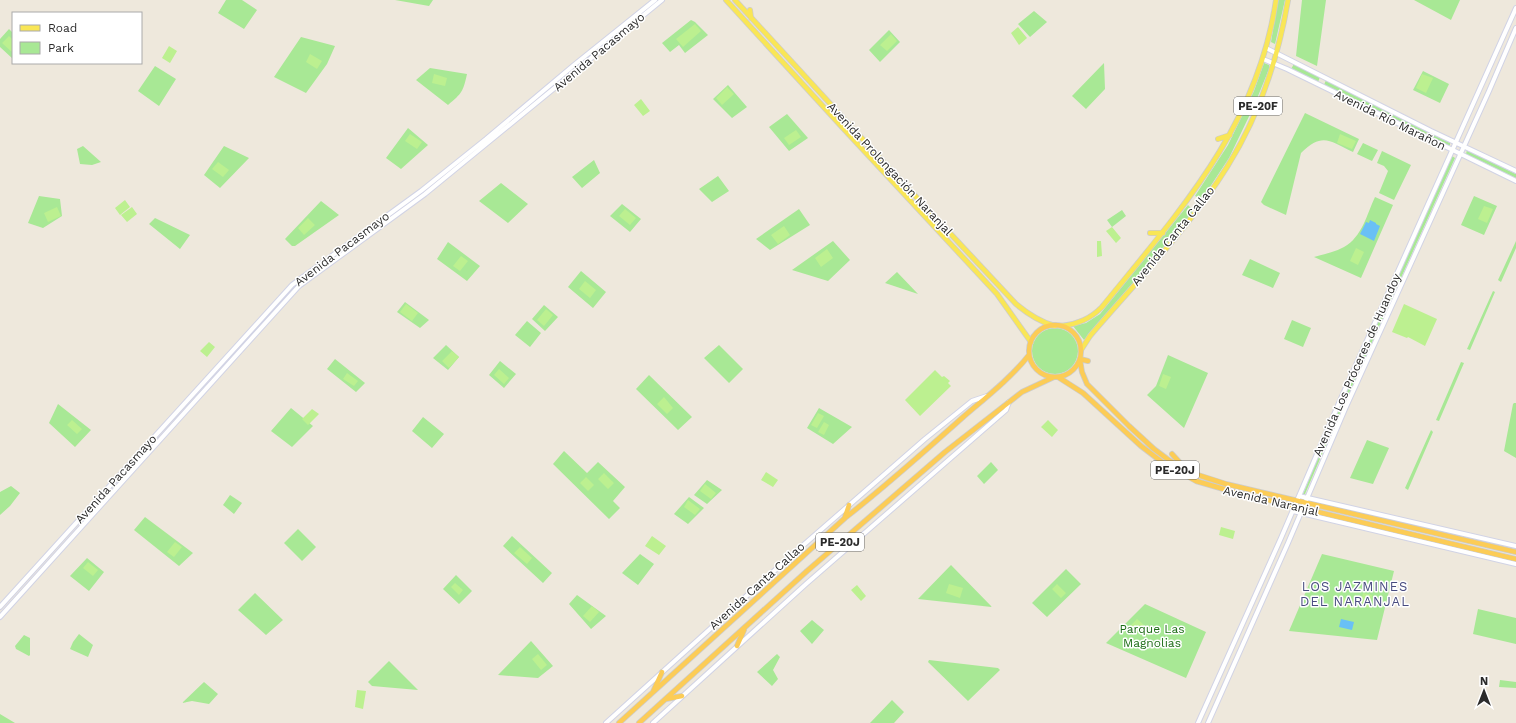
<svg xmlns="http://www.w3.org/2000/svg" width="1516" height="723" viewBox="0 0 1516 723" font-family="'Work Sans',sans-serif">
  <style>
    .green { fill: #a8e895 }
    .pitch { fill: #bcf090 }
    .water { fill: #69c0f6 }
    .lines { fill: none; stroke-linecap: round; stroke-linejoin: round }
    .secondary-casing { stroke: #d1d3e5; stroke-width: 6 }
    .primary-casing { stroke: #ccc; stroke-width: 6 }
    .trunk-casing { stroke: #ccc; stroke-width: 6 }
    .secondary { stroke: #fff; stroke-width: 4 }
    .primary { stroke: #f9e656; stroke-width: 4.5 }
    .trunk { stroke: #fccc56; stroke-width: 4.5 }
    .labels { text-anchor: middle; stroke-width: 3; stroke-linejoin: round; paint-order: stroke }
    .shield { fill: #fff; stroke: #6b6b6b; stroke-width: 1 }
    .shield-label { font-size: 11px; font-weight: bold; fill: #2b2b2b }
    .street-label { font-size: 12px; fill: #2b2b2b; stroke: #fff }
    .park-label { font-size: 12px; fill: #1d6d16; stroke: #fff }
    .neighbourhood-label { font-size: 13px; letter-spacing: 1px; fill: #484b7f; stroke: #fff }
  </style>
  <rect width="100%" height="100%" fill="#eee8dc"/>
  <!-- green -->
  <path class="green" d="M 226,0 L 242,0 L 257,10 L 244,29 L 218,13 Z
    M 395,0 L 433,0 L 429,6 Z
    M 1278,0 L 1285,0 L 1275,44 L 1271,42 Z
    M 1302,0 L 1326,0 L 1317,66 L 1296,56 Z
    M 1414,0 L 1460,0 L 1451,20 Z
    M 1034,11 L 1047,22 L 1030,37 L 1018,24 Z
    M 691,20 L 695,22 L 708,35 L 685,53 L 679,45 L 670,52 L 662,43 Z
    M 9,29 L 13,33 L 13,59 L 0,47 L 0,39 Z
    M 889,30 L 900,42 L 880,62 L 869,50 Z
    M 301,37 L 335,46 L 327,64 L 306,93 L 274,77 Z
    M 1104,63 L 1105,89 L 1086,109 L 1072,96 Z
    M 1264,63 L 1269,65 L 1269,69 L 1254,106 L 1229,158 L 1202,199 L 1195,196 L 1228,145 L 1254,91 Z
    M 1294,64 L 1320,77 L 1318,82 L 1291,69 Z
    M 155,66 L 176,79 L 159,106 L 138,91 Z
    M 430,68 L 467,74 C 463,92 462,93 448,105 L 416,80 Z
    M 1423,71 L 1449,84 L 1440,103 L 1413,90 Z
    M 1326,80 L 1426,131 L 1427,133 L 1424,135 L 1324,85 Z
    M 728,85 L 747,107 L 732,118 L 713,99 Z
    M 1305,113 L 1359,139 L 1353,152 C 1329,141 1323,132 1301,153 L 1286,215 L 1264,205 L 1261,202 Z
    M 787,114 L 808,138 L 789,151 L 769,127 Z
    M 408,128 L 428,145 L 401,169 L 386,158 Z
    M 1433,134 L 1450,143 L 1450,145 L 1448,146 L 1431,138 L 1431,135 Z
    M 1363,143 L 1378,150 L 1372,161 L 1357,154 Z
    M 83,146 L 101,162 L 92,165 L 80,164 L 77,149 Z
    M 224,146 L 249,158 L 220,188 L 204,175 Z
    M 1467,150 L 1516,174 L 1516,178 L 1466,154 Z
    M 1382,151 L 1411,165 L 1394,200 L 1379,193 L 1388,171 L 1384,166 L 1377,163 Z
    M 1452,156 L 1455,158 L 1333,429 L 1330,427 Z
    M 594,160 L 600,173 L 582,188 L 572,177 Z
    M 718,176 L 729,191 L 712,202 L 699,189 Z
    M 501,183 L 528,204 L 508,223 L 479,201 Z
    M 39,196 L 60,199 L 62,216 L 43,228 L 28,223 Z
    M 1474,196 L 1497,206 L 1484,235 L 1461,225 Z
    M 1375,197 L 1393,205 L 1361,278 L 1314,257 C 1324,254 1335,252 1344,247 C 1362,237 1367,214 1375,197 Z
    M 321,201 L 339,215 L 295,246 L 292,246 L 285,239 Z
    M 622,204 L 641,219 L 630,232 L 610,216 Z
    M 1188,205 L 1194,211 L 1084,340 L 1073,326 L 1086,323 L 1100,314 Z
    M 799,209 L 810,225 L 770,250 L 756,239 Z
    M 1122,210 L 1126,216 L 1112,227 L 1107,220 Z
    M 155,218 L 190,235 L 180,249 L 149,224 Z
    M 833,241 L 850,260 L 828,281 L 792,270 Z
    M 1516,241 L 1516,248 L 1501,282 L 1498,280 Z
    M 448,242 L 480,266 L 467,281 L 437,259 Z
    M 1250,259 L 1280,273 L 1273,288 L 1242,275 Z
    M 581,271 L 606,292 L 593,308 L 568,287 Z
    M 897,272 L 918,294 L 885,283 Z
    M 1493,291 L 1495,292 L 1470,350 L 1467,349 Z
    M 405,302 L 429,320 L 420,328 L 397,312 Z
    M 544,305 L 558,317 L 545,331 L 532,319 Z
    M 1292,320 L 1311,328 L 1303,347 L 1284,339 Z
    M 527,321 L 541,333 L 530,347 L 515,335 Z
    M1032 351a23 23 0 1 1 46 0a23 23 0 1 1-46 0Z
    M 446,345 L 459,357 L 448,370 L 433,358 Z
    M 719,345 L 743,369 L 729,383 L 704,358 Z
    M 1168,355 L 1208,373 L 1184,428 L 1147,395 L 1156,386 Z
    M 335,359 L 365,383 L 356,392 L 327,369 Z
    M 500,361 L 516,374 L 504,388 L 489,375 Z
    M 1461,362 L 1464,363 L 1439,421 L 1436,420 Z
    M 649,375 L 692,417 L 678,430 L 636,389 Z
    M 1514,403 L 1516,403 L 1516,458 L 1504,451 L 1513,404 Z
    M 58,404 L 91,430 L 75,447 L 49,423 Z
    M 291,408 L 313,426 L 292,447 L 271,431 Z
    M 819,408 L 852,427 L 833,444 L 807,428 Z
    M 423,417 L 444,434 L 432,448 L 412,431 Z
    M 1431,430 L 1433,432 L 1408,490 L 1405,488 Z
    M 1326,437 L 1329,438 L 1305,494 L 1303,494 Z
    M 1367,440 L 1389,448 L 1373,484 L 1350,478 Z
    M 564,451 L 587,473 L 598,462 L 625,487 L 613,501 L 620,508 L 609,519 L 553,464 Z
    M 991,462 L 998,470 L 984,484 L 977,476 Z
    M 707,480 L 722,490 L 707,504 L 694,495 Z
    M 11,486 L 20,493 L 10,506 L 0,515 L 0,492 Z
    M 230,495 L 242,503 L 234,514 L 223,505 Z
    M 689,497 L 704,508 L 688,524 L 674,514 Z
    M 145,517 L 193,553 L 179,566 L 134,530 Z
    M 298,529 L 316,547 L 302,561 L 284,543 Z
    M 512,536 L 552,573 L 543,583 L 503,546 Z
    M 640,554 L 654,564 L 638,585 L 622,573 Z
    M 1322,554 L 1394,571 L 1377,640 L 1289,631 Z
    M 87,558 L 104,572 L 89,591 L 70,576 Z
    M 951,565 L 992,607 L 918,599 Z
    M 1066,569 L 1081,584 L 1047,617 L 1032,603 Z
    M 456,575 L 472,591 L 459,604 L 443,589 Z
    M 255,593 L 283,620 L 266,635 L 238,610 Z
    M 577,595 L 606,616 L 591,629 L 569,604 Z
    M 1145,604 L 1206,632 L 1186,678 L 1106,643 Z
    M 1478,609 L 1516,618 L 1516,644 L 1473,634 Z
    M 812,620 L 824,630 L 812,644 L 800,631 Z
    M 79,634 L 93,645 L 88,657 L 70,649 L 73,642 Z
    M 24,635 L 30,638 L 30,655 L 29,656 L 16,649 L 15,646 Z
    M 531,641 L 553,666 L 538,678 L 498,675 Z
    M 777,654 L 780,657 L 773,670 L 778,679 L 772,686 L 757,672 Z
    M 929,660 L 998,668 L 1000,670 L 968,701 L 928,662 Z
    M 389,661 L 418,690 L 372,686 L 368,682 Z
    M 1500,680 L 1516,682 L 1516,688 L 1499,687 Z
    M 204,682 L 218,694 L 209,704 L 192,701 L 182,703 Z
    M 892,700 L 904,712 L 894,723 L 870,723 Z
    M 0,714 L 15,723 L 0,723 Z"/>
  <!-- pitch -->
  <path class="pitch" d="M 695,24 L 701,31 L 683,47 L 676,39 Z
    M 1018,27 L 1027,38 L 1019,45 L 1011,33 Z
    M 891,34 L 897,41 L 887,51 L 880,45 Z
    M 9,36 L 13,40 L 13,53 L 2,43 Z
    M 169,46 L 177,51 L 170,63 L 162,58 Z
    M 310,54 L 322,61 L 317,69 L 306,62 Z
    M 434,74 L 447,78 L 445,86 L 432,83 Z
    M 1422,74 L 1433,78 L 1426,93 L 1416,88 Z
    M 727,87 L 734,94 L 722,105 L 716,98 Z
    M 641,99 L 650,111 L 643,116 L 634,105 Z
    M 796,130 L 801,137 L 789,145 L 784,138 Z
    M 410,134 L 422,142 L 417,149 L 405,141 Z
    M 1340,134 L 1356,141 L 1352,149 L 1337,143 Z
    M 218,162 L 229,170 L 223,177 L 212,169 Z
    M 125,200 L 130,207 L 120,215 L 115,208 Z
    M 1484,206 L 1493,209 L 1487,223 L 1478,219 Z
    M 57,207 L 61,216 L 48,222 L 44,213 Z
    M 132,207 L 137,214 L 127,222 L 121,215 Z
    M 625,209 L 636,218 L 630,225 L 619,216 Z
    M 308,218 L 315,225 L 304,235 L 298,228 Z
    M 784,226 L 790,235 L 778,244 L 771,235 Z
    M 1112,227 L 1121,238 L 1116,243 L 1106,231 Z
    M 1097,241 L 1101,241 L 1102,256 L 1097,257 Z
    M 1356,248 L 1364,252 L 1358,265 L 1350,261 Z
    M 827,249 L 833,258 L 821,267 L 815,258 Z
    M 461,256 L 468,261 L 460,271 L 453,266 Z
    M 585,281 L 596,290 L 590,298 L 579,289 Z
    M 406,304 L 418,313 L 412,321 L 400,312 Z
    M 1404,304 L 1437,319 L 1425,346 L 1408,337 L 1407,338 L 1392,332 Z
    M 546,309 L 553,315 L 544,326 L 537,320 Z
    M 209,342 L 215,347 L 207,357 L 200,351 Z
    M 452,351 L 459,357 L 449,368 L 442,361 Z
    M 499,369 L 509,378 L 504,384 L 494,375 Z
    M 935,370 L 942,377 L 944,376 L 950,381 L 948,383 L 951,386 L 920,416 L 905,400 Z
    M 347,373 L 358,381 L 354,386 L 343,379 Z
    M 1163,374 L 1171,377 L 1166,389 L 1159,386 Z
    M 664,397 L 673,408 L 667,414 L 657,404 Z
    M 312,409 L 319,414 L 308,425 L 302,419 Z
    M 818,413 L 824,416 L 817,428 L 811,425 Z
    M 72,420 L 82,429 L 77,434 L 67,425 Z
    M 1048,420 L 1058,430 L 1052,437 L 1041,427 Z
    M 824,422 L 829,425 L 824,435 L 818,432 Z
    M 766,472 L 778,480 L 773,487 L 761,480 Z
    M 604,473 L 614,483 L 608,489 L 598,479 Z
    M 586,477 L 594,485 L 588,491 L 580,483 Z
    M 705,484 L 716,493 L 711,499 L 700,491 Z
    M 688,500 L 700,509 L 695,515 L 684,507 Z
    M 1221,527 L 1235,531 L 1233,539 L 1219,535 Z
    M 652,536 L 666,546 L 659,555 L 645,546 Z
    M 175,542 L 182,547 L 174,557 L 167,552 Z
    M 520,547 L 532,558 L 527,564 L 514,553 Z
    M 88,562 L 98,570 L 93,576 L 83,568 Z
    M 455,583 L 463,590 L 459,595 L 451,587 Z
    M 949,584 L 963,588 L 960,598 L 946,593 Z
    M 1057,584 L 1066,593 L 1061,598 L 1052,589 Z
    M 857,585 L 866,596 L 861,601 L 851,590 Z
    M 1363,593 L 1372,595 L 1369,608 L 1360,606 Z
    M 1341,597 L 1356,601 L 1354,609 L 1339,606 Z
    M 592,606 L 599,612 L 590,622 L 583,616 Z
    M 1137,619 L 1144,625 L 1134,635 L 1127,629 Z
    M 538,654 L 547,665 L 541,670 L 532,659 Z
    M 357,690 L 366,691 L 363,709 L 355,707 Z"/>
  <!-- water -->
  <path class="water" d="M 1370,220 L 1376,223 L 1376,224 L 1380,226 L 1374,241 L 1360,234 L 1366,222 L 1369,223 Z
    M 1341,619 L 1354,622 L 1352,630 L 1339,627 Z"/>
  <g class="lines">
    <defs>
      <path id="secondary" d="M 1266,48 L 1431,131 L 1516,171
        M 1263,59 L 1287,69 L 1516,181
        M 1299,496 L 1516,546
        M 1293,511 L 1516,564
        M 0,607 L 292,285 L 421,191 L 486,139 L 574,65 L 655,0
        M 0,617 L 299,286 L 425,194 L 662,0
        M 606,723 L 784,562 L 925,439 L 972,401 L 987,396
        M 653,723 L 806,584 L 1006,410 L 1009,402
        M 1198,723 L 1281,538 L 1339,403 L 1516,8
        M 1208,723 L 1288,543 L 1345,409 L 1489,91 L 1516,28"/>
      <path id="primary" d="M 726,0 L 841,126 L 997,294 L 1031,342
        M 735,0 L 891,170 L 1016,304 C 1028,314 1040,322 1055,326
        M 750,10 L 751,18
        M 1218,139 L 1230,135
        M 1150,233 L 1163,233
        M 1061,326 C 1078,324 1090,319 1102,307 C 1179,212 1258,126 1276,0
        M 1081,350 L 1090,336 C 1137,281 1189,228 1227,167 C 1259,116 1278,59 1288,0"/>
      <path id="trunk" d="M1029 351a26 26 0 1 1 52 0a26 26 0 1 1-52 0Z
        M 1080,359 L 1088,361
        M 1080,360 L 1082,372 L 1087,384 L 1129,426 L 1154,449 L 1170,461 L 1195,474 L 1226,484 L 1516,552
        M 1058,377 L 1083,393 L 1141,446 L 1162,462 L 1196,481 L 1234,492 L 1516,559
        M 1172,454 L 1183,466
        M 845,517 L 849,505
        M 737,646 L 744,630
        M 653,692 L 662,672
        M 666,699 L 682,696
        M 619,723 L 845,518 C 886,486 924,452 962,418 C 984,399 1011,378 1029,355
        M 639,723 L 807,571 L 945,452 L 1022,392 L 1054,377"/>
    </defs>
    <!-- secondary casing -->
    <use href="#secondary" class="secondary-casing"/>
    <!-- primary casing -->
    <use href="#primary" class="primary-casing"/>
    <!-- trunk casing -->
    <use href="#trunk" class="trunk-casing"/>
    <!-- secondary -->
    <use href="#secondary" class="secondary"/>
    <!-- primary -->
    <use href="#primary" class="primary"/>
    <!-- trunk -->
    <use href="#trunk" class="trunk"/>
  </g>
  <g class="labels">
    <!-- shield labels -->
    <g class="shield">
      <rect x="1234" y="97" width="48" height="18" rx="3"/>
      <rect x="1151" y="461" width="48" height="18" rx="3"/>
      <rect x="816" y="533" width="48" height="18" rx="3"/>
    </g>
    <g class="shield-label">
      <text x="1258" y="110">PE-20F</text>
      <text x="1175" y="474">PE-20J</text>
      <text x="840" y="546">PE-20J</text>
    </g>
    <!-- street labels -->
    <g class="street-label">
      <text transform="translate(599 52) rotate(-40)" y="4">Avenida Pacasmayo</text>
      <text transform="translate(1390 120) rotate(26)" y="4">Avenida Río Marañon</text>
      <text transform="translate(890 169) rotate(47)" y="4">Avenida Prolongación Naranjal</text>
      <text transform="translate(1173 236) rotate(-51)" y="4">Avenida Canta Callao</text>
      <text transform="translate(342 249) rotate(-37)" y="4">Avenida Pacasmayo</text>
      <text transform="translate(1357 365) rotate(-66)" y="4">Avenida Los Próceres de Huandoy</text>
      <text transform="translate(116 479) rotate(-48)" y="4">Avenida Pacasmayo</text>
      <text transform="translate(1271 501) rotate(13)" y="4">Avenida Naranjal</text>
      <text transform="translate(757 586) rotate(-42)" y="4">Avenida Canta Callao</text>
    </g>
    <!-- park labels -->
    <g class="park-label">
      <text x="1152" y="633">Parque Las<tspan x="1152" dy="14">Magnolias</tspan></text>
    </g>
    <!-- neighbourhood labels -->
    <g class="neighbourhood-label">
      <text x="1355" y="591">LOS JAZMINES<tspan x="1355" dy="15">DEL NARANJAL</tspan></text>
    </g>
  </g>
  <!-- legend -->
  <rect x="12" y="12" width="130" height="52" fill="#ffffff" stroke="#aaaaaa"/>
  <rect x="20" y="25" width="20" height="6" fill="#f9e656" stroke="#aaaaaa"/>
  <text x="48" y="32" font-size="12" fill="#2b2b2b">Road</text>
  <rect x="20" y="42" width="20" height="12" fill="#a8e895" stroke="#aaaaaa"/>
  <text x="48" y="52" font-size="12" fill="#2b2b2b">Park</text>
  <!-- north arrow -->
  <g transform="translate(1484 691)" stroke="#ffffff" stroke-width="3" paint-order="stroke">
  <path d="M0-3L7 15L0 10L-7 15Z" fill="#2b2b2b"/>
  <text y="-6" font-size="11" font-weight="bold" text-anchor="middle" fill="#2b2b2b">N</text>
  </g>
</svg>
